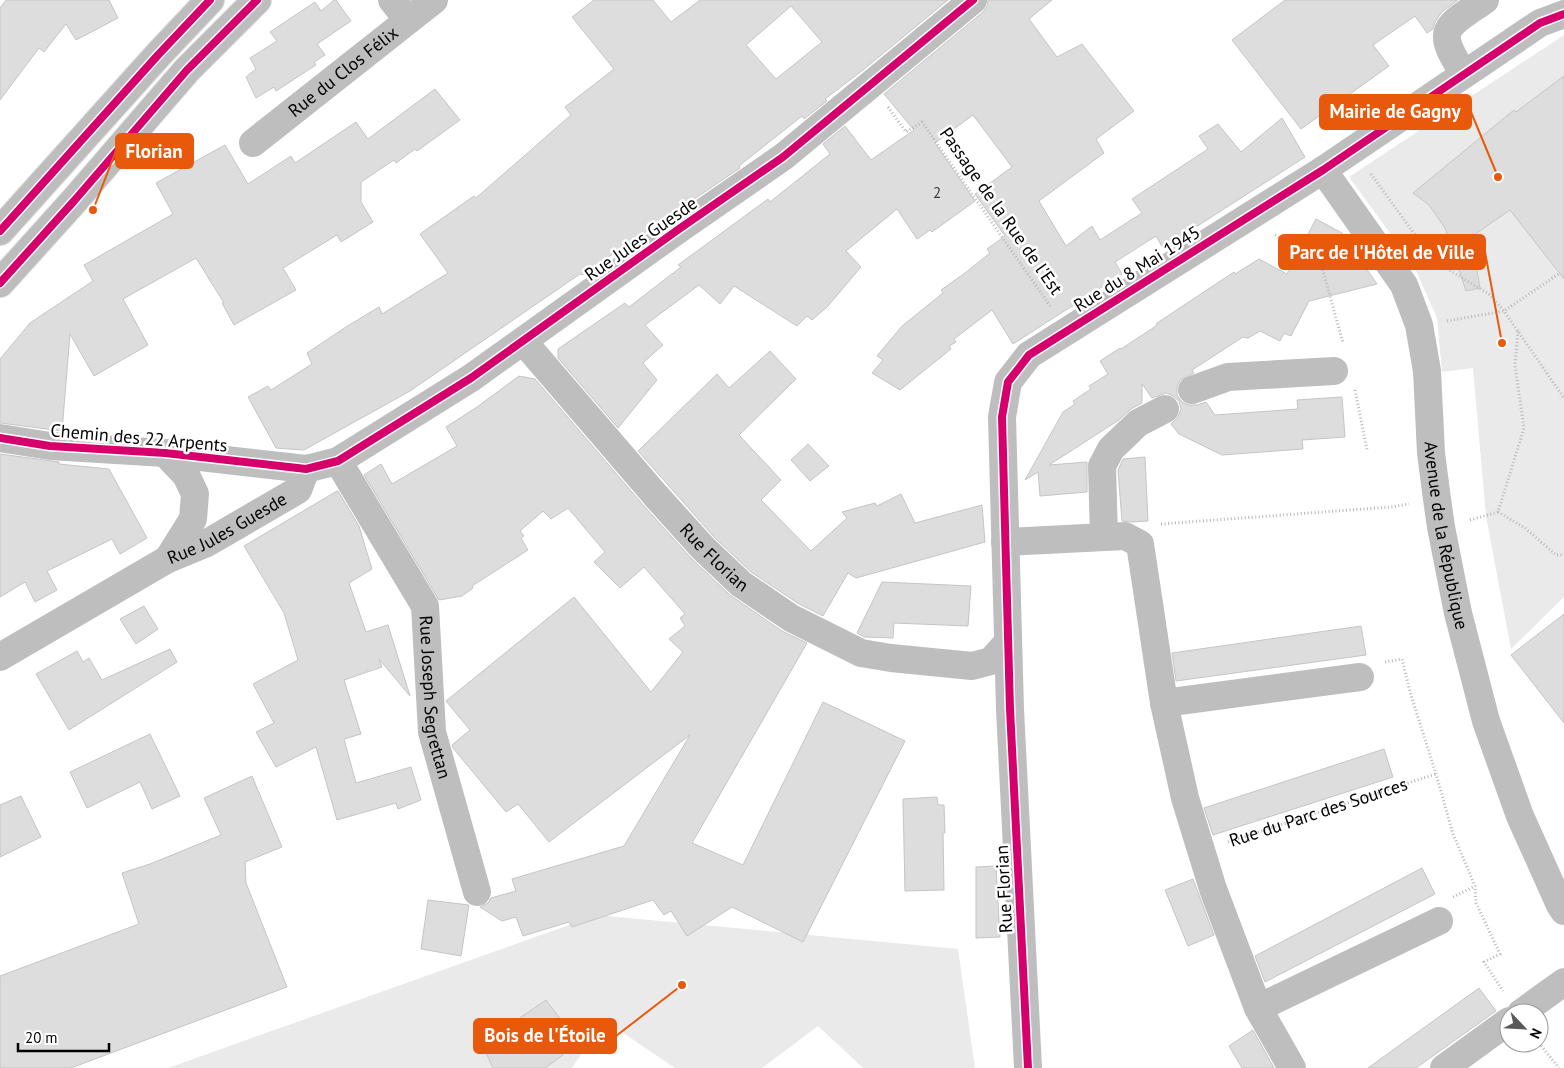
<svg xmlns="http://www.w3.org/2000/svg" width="1564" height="1068" viewBox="0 0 1564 1068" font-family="'PT Sans',sans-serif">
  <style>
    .green { fill: #eaeaea }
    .building { fill: #ddd; stroke: #c5c5c5; fill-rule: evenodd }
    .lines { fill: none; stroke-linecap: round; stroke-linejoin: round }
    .major-casing { stroke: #dbdbdb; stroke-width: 30 }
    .path { stroke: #b8b8b8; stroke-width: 3; stroke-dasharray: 1 2.5; stroke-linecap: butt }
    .minor { stroke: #bebebe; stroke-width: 28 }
    .major { stroke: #bdbdbd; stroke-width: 28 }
    .cycleway-casing { stroke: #fff; stroke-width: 11 }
    .cycleway { stroke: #d6006c; stroke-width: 8 }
    .labels { text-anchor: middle; stroke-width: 5; stroke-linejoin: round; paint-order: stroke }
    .number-label { font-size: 15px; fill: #373737 }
    .street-label { font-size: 18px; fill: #000; stroke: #fff }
    .leader { fill: none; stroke: #e8590c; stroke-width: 2 }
    .callout-dot { fill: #e8590c; stroke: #fff; stroke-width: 2 }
    .callout { fill: #e8590c; stroke: #e8590c; stroke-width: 2 }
    .callout-label { font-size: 19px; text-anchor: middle; font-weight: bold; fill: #fff }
  </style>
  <rect width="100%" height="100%" fill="#fff"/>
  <!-- green -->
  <path class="green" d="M 1564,35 L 1564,597 L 1511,649 L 1486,516 L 1473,368 L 1442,372 L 1437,318 L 1414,266 L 1349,177 Z
    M 597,915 L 958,949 L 975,1068 L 863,1068 L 818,1026 L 762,1068 L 675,1068 L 604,1020 L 572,1068 L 168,1068 Z"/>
  <!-- building -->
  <path class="building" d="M 6,0 L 109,0 L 118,18 L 76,40 L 66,24 L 44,52 L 39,48 L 0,100 L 0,8 Z
    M 334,0 L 336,0 L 351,21 L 317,44 L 325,55 L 314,62 L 316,65 L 276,91 L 274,87 L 256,98 L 246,77 L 256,69 L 250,58 L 277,41 L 270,32 L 315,2 L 321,11 Z
    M 594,0 L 653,0 L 671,22 L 700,0 L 948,0 L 863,70 L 825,99 L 827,101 L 804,119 L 802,116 L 739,166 L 740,168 L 582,275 L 580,274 L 410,391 L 304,450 L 276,448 L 248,397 L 268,386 L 271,390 L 312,364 L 307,353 L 346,327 L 379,307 L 382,314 L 448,273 L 420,234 L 474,196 L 476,198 L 571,115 L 565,107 L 614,69 L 572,17 ZM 791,6 L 822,42 L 776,79 L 746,45 Z
    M 988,0 L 1052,0 L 1029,19 L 1057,57 L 1082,44 L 1134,111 L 1096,139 L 1104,153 L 1039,201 L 1066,246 L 1092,226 L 1100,240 L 1142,213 L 1132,199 L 1208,149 L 1199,136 L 1218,124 L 1241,152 L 1282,118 L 1305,157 L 1163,248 L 1156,236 L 1115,262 L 1122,274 L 1013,344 L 992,310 L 954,339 L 956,342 L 949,346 L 951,349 L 900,390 L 872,373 L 883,360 L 877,356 L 902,326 L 943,293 L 941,290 L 965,273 L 990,253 L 987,249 L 1005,236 L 975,194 L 1012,167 L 973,115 L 935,143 L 975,201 L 932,232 L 930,230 L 917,239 L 897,209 L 846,251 L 861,267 L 827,307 L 812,320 L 807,316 L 797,326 L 734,286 L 720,304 L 699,285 L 645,325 L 663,345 L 643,363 L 657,380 L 618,428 L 558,358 L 558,349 L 625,303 L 629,307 L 681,267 L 678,265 L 768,199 L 770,202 L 830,154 L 823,144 L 845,126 L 871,160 L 914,130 L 884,94 L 983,12 L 987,6 Z
    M 1285,0 L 1458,0 L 1442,12 L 1435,22 L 1433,29 L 1427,33 L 1415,16 L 1373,45 L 1389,66 L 1301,129 L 1232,40 Z
    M 1564,76 L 1564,279 L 1510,210 L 1471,237 L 1480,288 L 1466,291 L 1445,228 L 1429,205 L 1413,193 L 1514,110 L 1516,112 Z
    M 435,89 L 460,120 L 417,151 L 415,149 L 396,163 L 394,160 L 361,182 L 361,202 L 373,222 L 341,242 L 337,235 L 283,268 L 296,290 L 234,325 L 222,303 L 224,303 L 196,258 L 123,299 L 148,345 L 94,376 L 70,334 L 62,431 L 0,423 L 0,359 L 30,323 L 93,281 L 84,265 L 173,214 L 156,183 L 225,145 L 248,184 L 291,156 L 295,163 L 356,122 L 368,139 Z
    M 1316,219 L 1342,233 L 1377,284 L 1309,301 L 1291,336 L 1284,333 L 1280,341 L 1260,331 L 1248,338 L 1243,337 L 1192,370 L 1194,373 L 1180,380 L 1177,387 L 1177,395 L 1182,402 L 1189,405 L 1197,405 L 1206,402 L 1215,415 L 1298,409 L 1297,400 L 1342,397 L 1345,437 L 1302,440 L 1303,449 L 1222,455 L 1179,434 L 1171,424 L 1178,417 L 1181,409 L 1179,401 L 1173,396 L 1166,393 L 1152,398 L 1142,384 L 1142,403 L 1131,409 L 1119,420 L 1049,465 L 1087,462 L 1087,492 L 1040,496 L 1038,472 L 1025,480 L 1063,412 L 1075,404 L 1073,401 L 1091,389 L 1089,386 L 1108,374 L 1100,361 L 1120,348 L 1121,349 L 1156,326 L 1157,323 L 1234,272 L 1235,274 L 1259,259 L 1287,274 Z
    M 770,351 L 796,379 L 739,435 L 781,480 L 761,500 L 811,551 L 847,518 L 842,512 L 875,503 L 877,506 L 901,494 L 915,523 L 982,505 L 985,542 L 856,578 L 848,573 L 823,616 L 799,604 L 751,572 L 714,537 L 638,451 L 717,374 L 729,388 Z
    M 519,376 L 535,379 L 644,506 L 691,558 L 730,595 L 782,631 L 807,643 L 692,843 L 743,865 L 823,702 L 905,741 L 803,942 L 732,907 L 687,936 L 671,911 L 664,915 L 653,900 L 572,927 L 569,922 L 523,936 L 516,917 L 502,921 L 480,907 L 488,903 L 491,898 L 516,891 L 512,879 L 624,846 L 690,735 L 549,842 L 518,804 L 506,812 L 453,748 L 452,745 L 470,730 L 446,701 L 574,597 L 651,692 L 683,652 L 669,639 L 685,626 L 680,618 L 685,614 L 644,567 L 620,588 L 594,562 L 605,552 L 568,508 L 551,519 L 543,511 L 520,531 L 524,536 L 521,538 L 528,550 L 472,586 L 473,588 L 462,596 L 439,600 L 364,475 L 381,464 L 392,484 L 457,446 L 446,427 L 477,407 Z
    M 808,444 L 829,466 L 810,481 L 791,460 Z
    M 0,454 L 59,462 L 59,464 L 109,469 L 147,538 L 120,554 L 112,539 L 47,571 L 57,590 L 35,602 L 25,582 L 0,597 Z
    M 1145,457 L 1148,521 L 1132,522 L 1122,521 L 1118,470 L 1123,459 Z
    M 337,491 L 338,491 L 359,526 L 372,569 L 349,583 L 366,632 L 388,625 L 410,696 L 379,659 L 382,667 L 344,680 L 361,734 L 344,739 L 356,783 L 411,767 L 421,800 L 398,809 L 396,803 L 337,820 L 316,747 L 276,767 L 256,732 L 274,723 L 253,684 L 298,660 L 284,613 L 244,546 Z
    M 882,582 L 971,586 L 968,626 L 894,623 L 893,638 L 864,637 L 857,633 Z
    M 144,606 L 158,629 L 136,644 L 120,619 Z
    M 1564,614 L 1564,723 L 1511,655 Z
    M 1361,626 L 1366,655 L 1176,681 L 1172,653 Z
    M 170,649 L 177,662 L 69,730 L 36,674 L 77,651 L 83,662 L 89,658 L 102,680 Z
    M 150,734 L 180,796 L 152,809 L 140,782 L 87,808 L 70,772 Z
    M 1384,749 L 1393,777 L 1213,835 L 1204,808 Z
    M 252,776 L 282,847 L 245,862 L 246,883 L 287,987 L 71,1068 L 0,1068 L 0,976 L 139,924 L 122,873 L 150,864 L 221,835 L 204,798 Z
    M 21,796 L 41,837 L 0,857 L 0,805 Z
    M 937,797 L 938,805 L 944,805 L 945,833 L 943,833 L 944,890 L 905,891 L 903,799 Z
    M 996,866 L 1000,937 L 976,938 L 976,867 Z
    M 1422,868 L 1435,894 L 1265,982 L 1255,956 Z
    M 1193,879 L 1214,935 L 1188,946 L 1165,890 Z
    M 428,900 L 469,905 L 461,956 L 421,949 Z
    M 1479,988 L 1496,1011 L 1416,1068 L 1368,1068 Z
    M 546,1000 L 569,1031 L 555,1042 L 563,1055 L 545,1068 L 493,1068 L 482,1044 Z
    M 1253,1030 L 1274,1068 L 1242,1068 L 1229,1046 Z"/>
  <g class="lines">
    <defs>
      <path id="major" d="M 0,231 L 158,55 L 210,0
        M 0,283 L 74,201 L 187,70 L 257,0"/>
    </defs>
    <!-- major casing -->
    <use href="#major" class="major-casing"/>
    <!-- path -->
    <g class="path">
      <path d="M 888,107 L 906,132 L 922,122 L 1050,306"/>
      <path d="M 1371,174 L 1434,261 L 1489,294 L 1504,311 L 1564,398"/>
      <path d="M 1275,235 L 1322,267 L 1343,343"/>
      <path d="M 1447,321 L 1504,311 L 1560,273"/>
      <path d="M 1355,390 L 1367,450"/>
      <path d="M 1498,512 L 1525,528 L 1556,555 L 1564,555"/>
      <path d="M 1470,520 L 1498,512 L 1524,428 L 1515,366 L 1518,330"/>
      <path d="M 1161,524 L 1391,507 L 1409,504"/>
      <path d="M 1385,662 L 1402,659 L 1410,692 L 1436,774 L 1453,834 L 1475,886 L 1476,903 L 1500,954 L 1484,962 L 1503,991"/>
      <path id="s1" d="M 1228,842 L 1436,774"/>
      <path d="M 1453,897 L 1475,886"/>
      <path d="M 1539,1043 L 1559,1068"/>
    </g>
    <!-- minor -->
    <g class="minor">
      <path d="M 392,0 L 408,20"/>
      <path d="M 1464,74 C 1434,28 1445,28 1485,0"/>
      <path id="s2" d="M 253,143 L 434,0"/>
      <path id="s3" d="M 1323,170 L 1404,285 L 1419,325 L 1427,371 L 1431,453 L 1437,499 L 1441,527 L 1458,613 L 1486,721 L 1520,816 L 1560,905 L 1564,911"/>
      <path id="s4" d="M 523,341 L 656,496 L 703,548 L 741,584 L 791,618 L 861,653 L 891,658 L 972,666 L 991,661 L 1008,642"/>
      <path d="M 1192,390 L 1228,377 L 1334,371"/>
      <path d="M 0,438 L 50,446 L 165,453 L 306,469 L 338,461 L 471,378 L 679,229 L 783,157 L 973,0"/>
      <path d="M 165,453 L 186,475 L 195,494 L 193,519 L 168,559"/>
      <path id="s5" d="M 338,461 L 425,606 L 432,732 L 477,892"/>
      <path d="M 1104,537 L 1102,466 L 1111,449 L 1138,423 L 1165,409"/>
      <path d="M 1005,542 L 1125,536 L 1140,544 L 1164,703 L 1185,798 L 1213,889 L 1258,1008 L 1292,1068"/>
      <path id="s6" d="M 0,657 L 168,559 L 207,543 L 298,490 L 306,469"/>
      <path d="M 1164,703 L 1360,677"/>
      <path d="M 1258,1008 L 1439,921"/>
      <path d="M 1521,1013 L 1564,982"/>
      <path d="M 1028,1068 L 1010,709 L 1002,417 L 1008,382 L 1029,355 L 1323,170 L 1540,23 L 1564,14"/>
      <path d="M 1444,1068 L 1509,1021"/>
    </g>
    <!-- major -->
    <use href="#major" class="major"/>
    <defs>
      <path id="cycleway" d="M 0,231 L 158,55 L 210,0
        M 0,283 L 74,201 L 187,70 L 257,0
        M 0,438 L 50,446 L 165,453 L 306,469 L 338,461 L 471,378 L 679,229 L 783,157 L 973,0
        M 1028,1068 L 1010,709 L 1002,417 L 1008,382 L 1029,355 L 1323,170 L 1540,23 L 1564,14"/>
    </defs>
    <!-- cycleway casing -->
    <use href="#cycleway" class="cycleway-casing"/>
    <!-- cycleway -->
    <use href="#cycleway" class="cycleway"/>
  </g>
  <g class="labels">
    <!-- number labels -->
    <g class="number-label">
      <text x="937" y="198">2</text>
    </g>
    <!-- street labels -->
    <g class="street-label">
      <text dy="6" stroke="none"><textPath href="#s2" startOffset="115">Rue du Clos Félix</textPath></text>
      <text transform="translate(1001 211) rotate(55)" y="6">Passage de la Rue de l'Est</text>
      <text transform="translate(641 239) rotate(-35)" y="6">Rue Jules Guesde</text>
      <text transform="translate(1137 269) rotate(-32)" y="6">Rue du 8 Mai 1945</text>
      <text transform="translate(139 438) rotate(5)" y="6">Chemin des 22 Arpents</text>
      <text dy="6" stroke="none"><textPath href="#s6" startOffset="261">Rue Jules Guesde</textPath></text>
      <text dy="6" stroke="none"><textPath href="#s3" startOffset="396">Avenue de la République</textPath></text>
      <text dy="6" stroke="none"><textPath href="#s4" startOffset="289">Rue Florian</textPath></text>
      <text dy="6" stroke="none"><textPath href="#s5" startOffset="261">Rue Joseph Segrettan</textPath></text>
      <text dy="6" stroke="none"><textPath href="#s1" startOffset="95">Rue du Parc des Sources</textPath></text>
      <text transform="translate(1004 889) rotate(-93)" y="6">Rue Florian</text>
    </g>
  </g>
  <!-- callouts -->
  <path class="leader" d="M1498 177L1471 112M93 210L116 151M1502 343L1485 252M682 985L616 1036"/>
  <g class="callout-dot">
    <circle cx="1498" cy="177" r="5"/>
    <circle cx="93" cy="210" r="5"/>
    <circle cx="1502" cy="343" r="5"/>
    <circle cx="682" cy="985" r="5"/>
  </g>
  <g class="callout">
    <rect x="1320" y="95" width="151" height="34" rx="5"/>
    <rect x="116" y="134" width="77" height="34" rx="5"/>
    <rect x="1279" y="235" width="206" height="34" rx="5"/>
    <rect x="474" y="1019" width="142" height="34" rx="5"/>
  </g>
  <g class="callout-label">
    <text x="1395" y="118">Mairie de Gagny</text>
    <text x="154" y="158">Florian</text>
    <text x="1382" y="259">Parc de l'Hôtel de Ville</text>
    <text x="545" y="1042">Bois de l'Étoile</text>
  </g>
  <!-- north arrow -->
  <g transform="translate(1524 1028) rotate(115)"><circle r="24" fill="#ffffff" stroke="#999999"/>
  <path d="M0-4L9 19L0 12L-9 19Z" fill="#595959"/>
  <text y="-8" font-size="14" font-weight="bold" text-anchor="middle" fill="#000000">N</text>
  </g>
  <!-- scale -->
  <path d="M18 1043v8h91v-8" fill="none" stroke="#000000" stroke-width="2.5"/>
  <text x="25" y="1043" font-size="15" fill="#000000" stroke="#ffffff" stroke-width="4" paint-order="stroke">20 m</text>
</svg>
